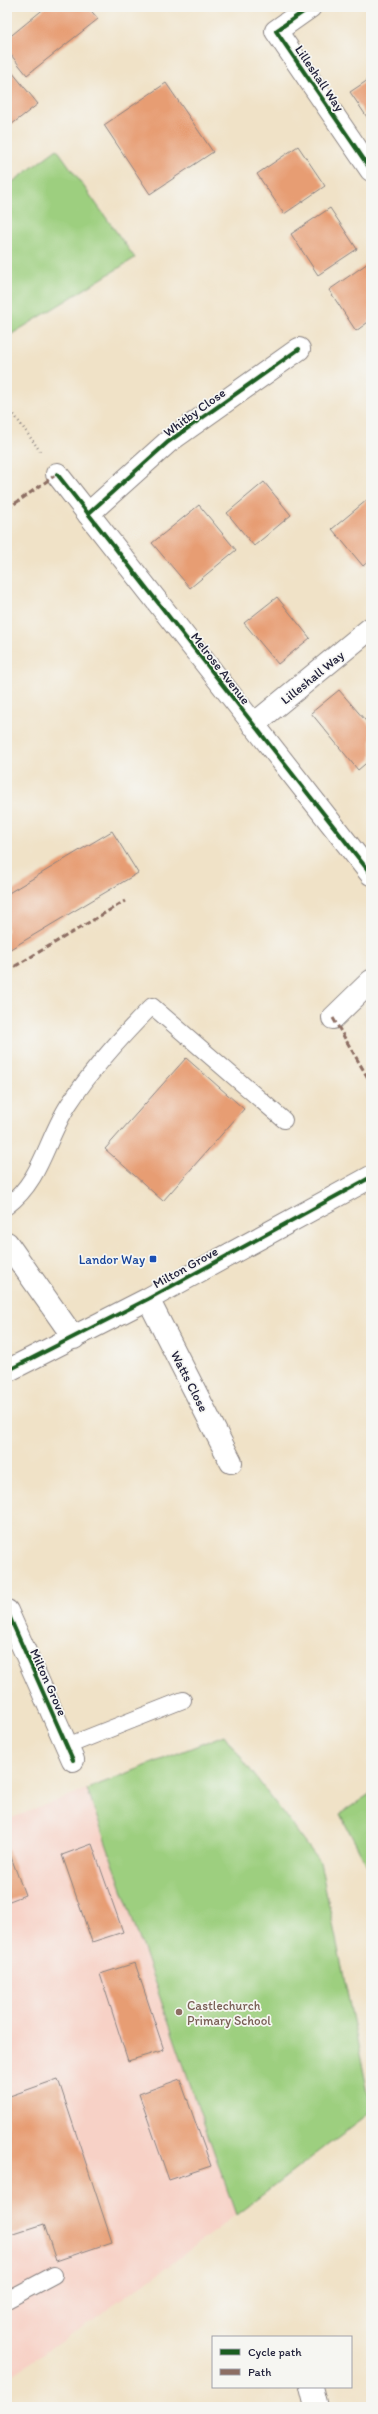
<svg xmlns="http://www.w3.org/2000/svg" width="378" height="2414" viewBox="0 0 378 2414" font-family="Itim,sans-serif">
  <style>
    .built { fill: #f7d1c6 }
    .green { fill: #9dcf7f; stroke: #60785d }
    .building { fill: #e79d73 }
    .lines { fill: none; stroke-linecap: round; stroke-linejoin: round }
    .service-casing { stroke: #898281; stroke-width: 18 }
    .minor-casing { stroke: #898281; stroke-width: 24 }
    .path { stroke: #898281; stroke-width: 2.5; stroke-dasharray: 1 3; stroke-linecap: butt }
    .service { stroke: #fff; stroke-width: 16 }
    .minor { stroke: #fff; stroke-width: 22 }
    .quiet { stroke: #8d6e63; stroke-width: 3; stroke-dasharray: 6 3; stroke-linecap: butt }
    .cycleway-casing { stroke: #f6f6f2; stroke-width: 6 }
    .cycleway { stroke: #1b5e20; stroke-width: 4 }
    .transit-dot { fill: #1a4fb4; stroke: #f6f6f2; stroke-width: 1.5 }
    .education-dot { fill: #8d6e63; stroke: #f6f6f2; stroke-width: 1.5 }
    .labels { text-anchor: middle; stroke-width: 3.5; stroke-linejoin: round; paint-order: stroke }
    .street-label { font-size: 13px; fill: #22223b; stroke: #f6f6f2 }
    .transit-label { font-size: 13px; fill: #164399; stroke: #f6f6f2; text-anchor: end }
    .education-label { font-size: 13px; fill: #785e54; stroke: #f6f6f2; text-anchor: start }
  </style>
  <rect width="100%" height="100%" fill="#f6f6f2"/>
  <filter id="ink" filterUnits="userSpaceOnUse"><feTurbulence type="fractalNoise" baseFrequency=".025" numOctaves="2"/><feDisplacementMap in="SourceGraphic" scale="8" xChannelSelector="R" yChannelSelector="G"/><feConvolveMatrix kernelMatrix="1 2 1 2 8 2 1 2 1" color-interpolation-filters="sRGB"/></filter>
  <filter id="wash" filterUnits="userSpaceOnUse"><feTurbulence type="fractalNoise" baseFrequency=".012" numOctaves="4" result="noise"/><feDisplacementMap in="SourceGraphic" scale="16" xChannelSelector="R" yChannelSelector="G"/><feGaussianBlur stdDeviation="0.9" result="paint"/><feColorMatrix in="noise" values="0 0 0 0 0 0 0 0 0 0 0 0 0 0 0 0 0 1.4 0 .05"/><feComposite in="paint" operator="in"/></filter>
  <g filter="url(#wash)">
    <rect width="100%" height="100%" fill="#f0e2c7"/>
    <!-- built -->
    <path class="built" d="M 224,1735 L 320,1862 L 371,2112 L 154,2277 L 7,2379 L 7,1820 Z"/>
    <!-- green -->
    <path class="green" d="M 57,149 L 135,258 L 7,337 L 7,186 Z
      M 224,1735 L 320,1862 L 371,2107 L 371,2112 L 236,2215 L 87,1789 Z
      M 371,1793 L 371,1868 L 369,1869 L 340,1814 Z"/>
    <g id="blocks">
      <!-- building -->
      <path class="building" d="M 46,7 L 88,7 L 98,19 L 27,75 L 7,50 L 7,39 Z
        M 12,72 L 38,104 L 7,128 L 7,76 Z
        M 371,78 L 371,123 L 350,92 Z
        M 166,83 L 213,152 L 150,194 L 104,125 Z
        M 298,146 L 325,186 L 284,214 L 257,174 Z
        M 330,208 L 357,249 L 318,275 L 291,234 Z
        M 368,263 L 371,267 L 371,320 L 356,331 L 329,290 Z
        M 264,482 L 291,515 L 254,546 L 227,513 Z
        M 367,500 L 371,504 L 371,559 L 363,566 L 332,529 Z
        M 199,505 L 236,550 L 190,588 L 152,543 Z
        M 277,597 L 310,638 L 278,664 L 244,623 Z
        M 339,690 L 371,727 L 371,759 L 358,770 L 311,713 Z
        M 112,831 L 138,873 L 7,951 L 7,894 Z
        M 186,1058 L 244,1109 L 163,1201 L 105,1149 Z
        M 92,1844 L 123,1932 L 92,1942 L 62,1855 Z
        M 7,1846 L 25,1895 L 7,1902 Z
        M 135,1963 L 164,2050 L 128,2061 L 100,1974 Z
        M 58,2079 L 112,2242 L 56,2261 L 44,2224 L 7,2236 L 7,2097 Z
        M 180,2079 L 211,2166 L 169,2180 L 139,2094 Z"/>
    </g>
  </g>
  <g filter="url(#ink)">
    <use href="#blocks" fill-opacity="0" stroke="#898281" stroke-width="1"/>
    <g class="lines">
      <defs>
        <path id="service" d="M 7,1206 C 42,1180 46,1139 69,1104 C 93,1068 121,1037 152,1006 L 284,1120
          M 67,1746 L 183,1700
          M 7,2300 L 54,2275"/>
        <path id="minor" d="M 310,7 L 276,31 L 371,170
          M 57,474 L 371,874
          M 88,514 L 168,442 L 299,349
          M 253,725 L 371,628
          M 333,1018 L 371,981
          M 7,1243 L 74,1338
          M 148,1299 L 231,1462
          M 7,1371 L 148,1299 L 371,1177
          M 7,1611 L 73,1760
          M 311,2387 L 316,2407"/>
      </defs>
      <!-- service casing -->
      <use href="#service" class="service-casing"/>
      <!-- minor casing -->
      <use href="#minor" class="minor-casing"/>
      <!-- path -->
      <path class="path" d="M 7,405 L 40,451"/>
      <!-- service -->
      <use href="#service" class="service"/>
      <!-- minor -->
      <use href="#minor" class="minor"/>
      <!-- quiet -->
      <path class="quiet" d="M 7,509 L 57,474
        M 7,971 L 125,901
        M 333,1018 L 371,1083"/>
      <defs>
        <path id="cycleway" d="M 310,7 L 276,31 L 371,170
          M 57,474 L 371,874
          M 88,514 L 168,442 L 299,349
          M 7,1371 L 148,1299 L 371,1177
          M 7,1611 L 73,1760"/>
      </defs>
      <!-- cycleway casing -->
      <use href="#cycleway" class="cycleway-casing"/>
      <!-- cycleway -->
      <use href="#cycleway" class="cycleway"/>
    </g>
  </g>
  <!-- markers -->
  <rect class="transit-dot" x="149" y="1255" width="8" height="8" rx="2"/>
  <circle class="education-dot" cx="179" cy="2012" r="4"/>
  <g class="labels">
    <!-- street labels -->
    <g class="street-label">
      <text transform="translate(320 78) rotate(56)" y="5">Lilleshall Way</text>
      <text transform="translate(194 412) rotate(-36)" y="5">Whitby Close</text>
      <text transform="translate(221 668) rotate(52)" y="5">Melrose Avenue</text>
      <text transform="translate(312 677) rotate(-39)" y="5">Lilleshall Way</text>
      <text transform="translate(185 1267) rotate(-29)" y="5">Milton Grove</text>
      <text transform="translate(190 1381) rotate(63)" y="5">Watts Close</text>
      <text transform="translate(49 1682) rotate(66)" y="5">Milton Grove</text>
    </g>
    <!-- transit labels -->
    <g class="transit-label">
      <text x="145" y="1264">Landor Way</text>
    </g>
    <!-- education labels -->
    <g class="education-label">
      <text x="187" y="2010">Castlechurch<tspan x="187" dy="15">Primary School</tspan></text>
    </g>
  </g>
  <!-- margin -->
  <rect width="378" height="2414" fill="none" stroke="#f6f6f2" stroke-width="24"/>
  <!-- legend -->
  <rect x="212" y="2336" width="140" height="52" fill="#f6f6f2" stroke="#a1a1a9"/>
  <rect x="220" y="2349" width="20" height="6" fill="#1b5e20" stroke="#a1a1a9"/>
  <text x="248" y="2356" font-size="12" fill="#22223b">Cycle path</text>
  <rect x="220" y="2369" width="20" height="6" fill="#8d6e63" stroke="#a1a1a9"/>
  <text x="248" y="2376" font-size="12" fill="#22223b">Path</text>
</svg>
